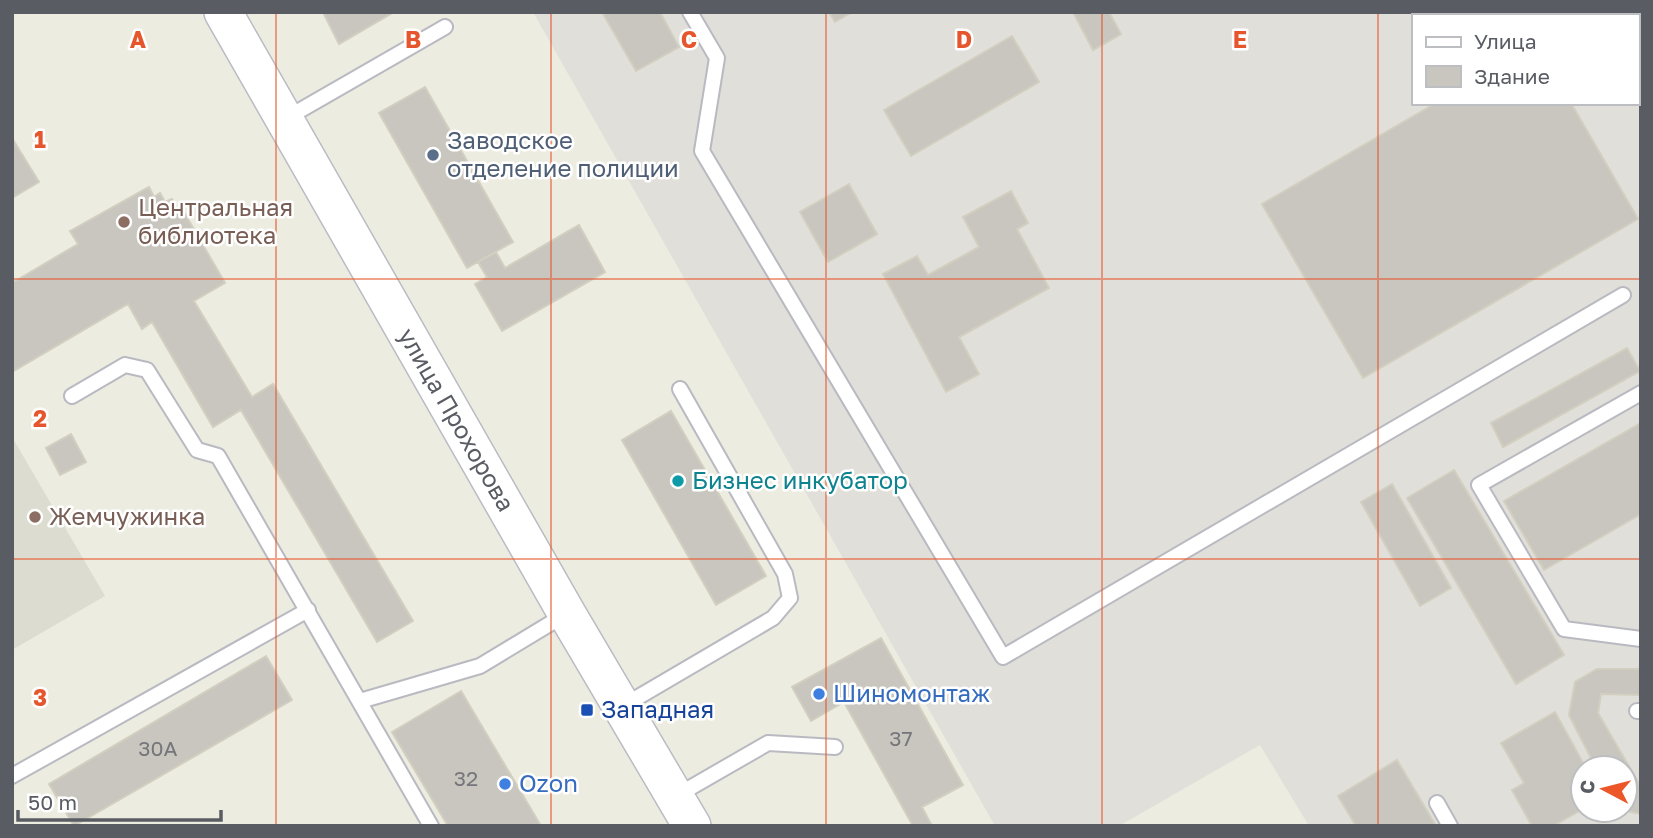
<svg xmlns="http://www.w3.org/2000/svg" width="1653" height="838" viewBox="0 0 1653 838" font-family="'Golos Text',sans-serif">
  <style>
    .industrial { fill: #e1dfd9; fill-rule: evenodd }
    .education { fill: #dddcd0 }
    .building { fill: #c8c6bf; stroke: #d2cfc0; stroke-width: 2 }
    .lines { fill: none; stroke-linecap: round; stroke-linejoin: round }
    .lane-casing { stroke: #b9bac1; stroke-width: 18 }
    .secondary-casing { stroke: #babcc3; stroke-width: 40 }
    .lane { stroke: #fff; stroke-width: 14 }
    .secondary { stroke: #fff; stroke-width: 37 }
    .grid { fill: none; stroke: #e5562c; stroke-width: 2; stroke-opacity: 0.55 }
    .service-dot { fill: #5c6f8a; stroke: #fff; stroke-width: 2.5 }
    .education-dot { fill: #8d6e63; stroke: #fff; stroke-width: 2.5 }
    .culture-dot { fill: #0f9aa8; stroke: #fff; stroke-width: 2.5 }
    .shop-dot { fill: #3f7fe0; stroke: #fff; stroke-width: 2.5 }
    .transit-dot { fill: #1a4fb4; stroke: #fff; stroke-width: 2.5 }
    .labels { text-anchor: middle; stroke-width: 5; stroke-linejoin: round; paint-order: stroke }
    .number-label { font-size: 21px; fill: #76767a }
    .service-label { font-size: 24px; fill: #4e5e75; stroke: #fff; text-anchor: start }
    .education-label { font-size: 24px; fill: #785e54; stroke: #fff; text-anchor: start }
    .street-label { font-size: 24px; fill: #5a5c63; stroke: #fff }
    .culture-label { font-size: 24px; fill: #0d838f; stroke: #fff; text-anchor: start }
    .shop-label { font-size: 24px; fill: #366cbe; stroke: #fff; text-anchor: start }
    .transit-label { font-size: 24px; fill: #164399; stroke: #fff; text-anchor: start }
    .grid-label { font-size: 23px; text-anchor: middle; font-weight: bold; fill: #e5562c; stroke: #fff; stroke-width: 5; stroke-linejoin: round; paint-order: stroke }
  </style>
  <rect width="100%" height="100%" fill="#edece1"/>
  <!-- industrial -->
  <path class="industrial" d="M 533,12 L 1594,12 L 1596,16 L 1413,16 L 1413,103 L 1637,103 L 1637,86 L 1641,92 L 1641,826 L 1309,826 L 1260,745 L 1119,826 L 995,826 ZM 1583,768 L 1625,768 L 1625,810 L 1583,810 Z"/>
  <!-- education -->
  <path class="education" d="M 12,437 L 105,596 L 12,650 Z"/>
  <!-- building -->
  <path class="building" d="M 323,12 L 394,12 L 339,44 Z
    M 602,12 L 660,12 L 679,47 L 636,71 Z
    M 829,12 L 852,12 L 835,22 Z
    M 1073,12 L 1109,12 L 1121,34 L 1093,50 Z
    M 1012,36 L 1039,82 L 911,156 L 884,110 Z
    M 425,87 L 513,242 L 467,268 L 379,113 Z
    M 1436,103 L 1571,103 L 1638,219 L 1363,378 L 1262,204 Z
    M 12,138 L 39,182 L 12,198 Z
    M 849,184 L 877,234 L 828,262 L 800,212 Z
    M 149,187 L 154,197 L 160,193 L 165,202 L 172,199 L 178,209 L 181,207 L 225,283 L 194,301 L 252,397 L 273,384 L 413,621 L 377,642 L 241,410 L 213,427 L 152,322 L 142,329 L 128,304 L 12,372 L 12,283 L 78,244 L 70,231 Z
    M 1011,191 L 1028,223 L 1017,229 L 1049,288 L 959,337 L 979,374 L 946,392 L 883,274 L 917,256 L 928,275 L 979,247 L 963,217 Z
    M 579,225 L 605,272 L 502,331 L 475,284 L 487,277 L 478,262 L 496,252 L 505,268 Z
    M 1627,348 L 1640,371 L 1503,447 L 1491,423 Z
    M 671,411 L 766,576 L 716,605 L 622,440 Z
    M 1641,423 L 1641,514 L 1544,570 L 1504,501 Z
    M 71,434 L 86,462 L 60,475 L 46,448 Z
    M 1454,470 L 1564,655 L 1516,684 L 1407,498 Z
    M 1392,484 L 1451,588 L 1420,606 L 1361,502 Z
    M 881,638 L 963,785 L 922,807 L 932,826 L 913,826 L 844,702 L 811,721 L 792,687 Z
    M 266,656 L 292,700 L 74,826 L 49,784 Z
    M 1597,669 L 1641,669 L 1641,695 L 1601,694 L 1598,713 L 1641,787 L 1641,814 L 1622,810 L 1625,810 L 1625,768 L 1596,768 L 1569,715 L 1575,682 Z
    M 461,691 L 541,826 L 448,826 L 392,732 Z
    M 1555,712 L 1586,768 L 1583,768 L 1583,809 L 1553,826 L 1532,826 L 1512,790 L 1524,783 L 1501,743 Z
    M 1397,760 L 1436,826 L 1356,826 L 1338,796 Z"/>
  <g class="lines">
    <defs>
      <path id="lane" d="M 690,12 L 717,58 L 702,151 L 1003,657 L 1623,295
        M 285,119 L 445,27
        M 1641,393 L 1479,485 L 1564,629 L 1641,639
        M 72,396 L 125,365 L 147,370 L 197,450 L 218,456 L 431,826
        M 360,701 L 480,666 L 566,614
        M 623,706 L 773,618 L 790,598 L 785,574 L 680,389
        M 1637,711 L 1641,711
        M 12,776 L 308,610
        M 676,796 L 768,743 L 835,747
        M 1437,803 L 1450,826"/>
      <path id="secondary" d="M 223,12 L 567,614 L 692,826"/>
    </defs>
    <!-- lane casing -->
    <use href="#lane" class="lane-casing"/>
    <!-- secondary casing -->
    <use href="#secondary" class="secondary-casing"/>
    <!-- lane -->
    <use href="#lane" class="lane"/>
    <!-- secondary -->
    <use href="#secondary" class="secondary"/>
  </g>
  <!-- grid -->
  <path class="grid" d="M 276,12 L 276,826M 551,12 L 551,826M 826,12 L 826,826M 1102,12 L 1102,826M 1378,12 L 1378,826M 12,279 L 1641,279M 12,559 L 1641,559"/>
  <!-- markers -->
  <circle class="service-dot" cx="433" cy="155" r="7"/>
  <g class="education-dot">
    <circle cx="124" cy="222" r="7"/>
    <circle cx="35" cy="517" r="7"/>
  </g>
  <circle class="culture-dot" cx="678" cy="481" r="7"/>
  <g class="shop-dot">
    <circle cx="819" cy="694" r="7"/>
    <circle cx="505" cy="784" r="7"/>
  </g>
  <rect class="transit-dot" x="580" y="703" width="14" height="14" rx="3.5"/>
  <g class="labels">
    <!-- number labels -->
    <g class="number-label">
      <text x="901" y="746">37</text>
      <text x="158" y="756">30А</text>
      <text x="466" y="786">32</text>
    </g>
    <!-- service labels -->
    <g class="service-label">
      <text x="447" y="149">Заводское<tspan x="447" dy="28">отделение полиции</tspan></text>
    </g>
    <!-- education labels -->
    <g class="education-label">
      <text x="138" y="216">Центральная<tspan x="138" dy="28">библиотека</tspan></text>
      <text x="49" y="525">Жемчужинка</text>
    </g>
    <!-- street labels -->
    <g class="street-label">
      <text transform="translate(456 420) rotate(60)" y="8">улица Прохорова</text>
    </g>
    <!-- culture labels -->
    <g class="culture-label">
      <text x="692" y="489">Бизнес инкубатор</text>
    </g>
    <!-- shop labels -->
    <g class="shop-label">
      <text x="833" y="702">Шиномонтаж</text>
      <text x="519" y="792">Ozon</text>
    </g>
    <!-- transit labels -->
    <g class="transit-label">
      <text x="601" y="718">Западная</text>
    </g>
  </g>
  <g class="grid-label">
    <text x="138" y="48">A</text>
    <text x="413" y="48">B</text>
    <text x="689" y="48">C</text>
    <text x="964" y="48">D</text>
    <text x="1240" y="48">E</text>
    <text x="40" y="148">1</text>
    <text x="40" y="427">2</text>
    <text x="40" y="706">3</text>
  </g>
  <!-- border -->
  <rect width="1653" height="838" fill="none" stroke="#5a5c63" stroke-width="28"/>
  <!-- legend -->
  <rect x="1412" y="14" width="228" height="91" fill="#ffffff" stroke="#bdbec1" stroke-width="2"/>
  <rect x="1426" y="37" width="35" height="10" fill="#ffffff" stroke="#bdbec1" stroke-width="2"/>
  <text x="1474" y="49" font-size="21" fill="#5a5c63">Улица</text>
  <rect x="1426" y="66" width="35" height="21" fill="#c8c6bf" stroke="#bdbec1" stroke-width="2"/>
  <text x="1474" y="84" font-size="21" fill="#5a5c63">Здание</text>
  <!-- north arrow -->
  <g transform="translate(1604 789) rotate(277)"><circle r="33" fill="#ffffff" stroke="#bdbec1" stroke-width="2"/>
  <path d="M0-5L12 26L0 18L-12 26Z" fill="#ec5629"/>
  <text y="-10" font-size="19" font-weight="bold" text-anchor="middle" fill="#5a5c63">С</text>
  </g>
  <!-- scale -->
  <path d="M18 810v10h203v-10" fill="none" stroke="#5a5c63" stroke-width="3.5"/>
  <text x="28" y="810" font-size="21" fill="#5a5c63" stroke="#ffffff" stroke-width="5" paint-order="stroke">50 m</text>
</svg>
